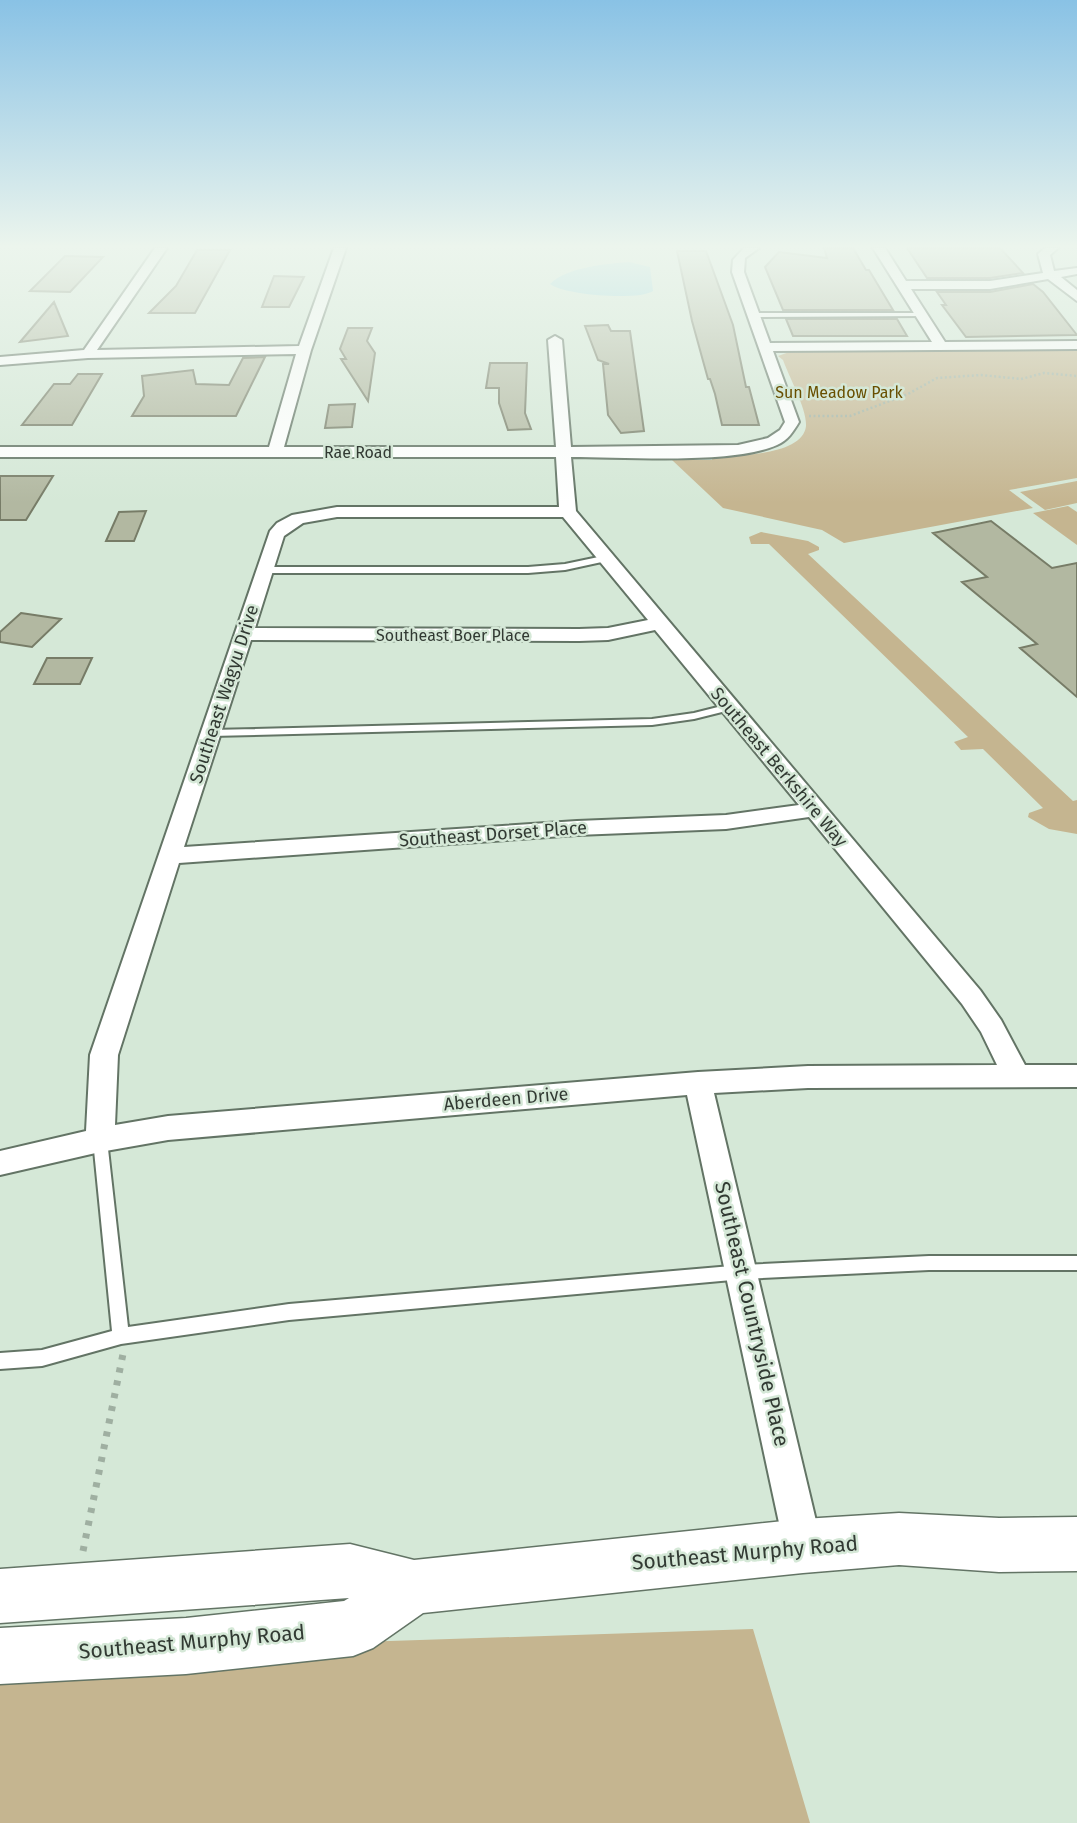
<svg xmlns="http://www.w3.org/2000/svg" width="1077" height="1823" viewBox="0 0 1077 1823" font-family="'Fira Sans',sans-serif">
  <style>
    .green { fill: #c5b590 }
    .water { fill: #9cd7e0 }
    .building { fill: #b2b8a1; stroke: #777c67; stroke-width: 2 }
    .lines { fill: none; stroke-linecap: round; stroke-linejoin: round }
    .lane-casing { stroke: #637465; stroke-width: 4 }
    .street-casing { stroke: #637465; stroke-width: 4 }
    .secondary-casing { stroke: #637465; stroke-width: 3 }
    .path-far1 { stroke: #9fafa1; stroke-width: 2.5; stroke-dasharray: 2 2.5; stroke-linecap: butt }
    .path { stroke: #9fafa1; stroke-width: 7; stroke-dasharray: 5 8; stroke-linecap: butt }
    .lane { fill: #fff; fill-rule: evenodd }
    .street { fill: #fff; fill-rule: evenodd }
    .secondary { fill: #fff; fill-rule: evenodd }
    .labels { text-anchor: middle; stroke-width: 5; stroke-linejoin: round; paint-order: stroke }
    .far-park-label { font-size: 16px; fill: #684f00; stroke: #d5e8d7 }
    .far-street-label { font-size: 16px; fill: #323a33; stroke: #d5e8d7 }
    .street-label { font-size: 18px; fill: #323a33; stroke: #d5e8d7 }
    .near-street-label { font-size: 21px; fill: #323a33; stroke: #d5e8d7 }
  </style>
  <rect width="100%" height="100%" fill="#d5e8d7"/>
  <!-- green -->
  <path class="green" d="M 795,350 L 1077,351 L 1077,478 L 1009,490 L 1033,508 L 844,543 L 822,530 L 723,508 L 672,460 L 712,460 L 713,456 C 734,456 803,456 806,426 C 807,409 789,377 783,360 L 778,356 Z
    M 1077,481 L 1077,503 L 1045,510 L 1020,492 Z
    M 1068,506 L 1077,512 L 1077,545 L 1033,513 Z
    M 761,532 L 808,541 L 819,547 L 819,550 L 808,554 L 1073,801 L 1077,800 L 1077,834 L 1049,829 L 1028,817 L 1029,813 L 1043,808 L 983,749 L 961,750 L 954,742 L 968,737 L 769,544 L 751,544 L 749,537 Z
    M 753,1629 L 810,1823 L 0,1823 L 0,1654 Z"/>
  <!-- water -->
  <path class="water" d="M 629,262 L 650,267 L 653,291 C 638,301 564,295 550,284 C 567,267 606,264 629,262 Z"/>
  <!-- building -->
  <path class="building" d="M 824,248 L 853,248 L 866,270 L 869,270 L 893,310 L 783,310 L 765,267 L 779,252 L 827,258 Z
    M 907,248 L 1000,248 L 1023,273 L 990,278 L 927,278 Z
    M 197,250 L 230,250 L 195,313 L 149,313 L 176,286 Z
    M 677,251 L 706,251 L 733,325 L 746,387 L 749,387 L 759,425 L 722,425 L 715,394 L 710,379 L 708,379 L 692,321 Z
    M 65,256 L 103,257 L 70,292 L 30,291 Z
    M 274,276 L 304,277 L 289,307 L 262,307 Z
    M 1033,284 L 1043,292 L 1077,335 L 966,337 L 942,305 L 946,305 L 937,292 L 990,292 Z
    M 54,302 L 68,336 L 20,342 Z
    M 786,319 L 897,319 L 907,336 L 793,336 Z
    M 608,325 L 611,331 L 630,331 L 644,431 L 621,433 L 608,415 L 603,364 L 609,364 L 598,360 L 585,326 Z
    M 348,328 L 372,328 L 367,341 L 375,353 L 368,401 L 341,359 L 346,359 L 340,349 Z
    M 265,357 L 236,416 L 132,416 L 144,396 L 142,376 L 193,370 L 196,384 L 229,385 L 243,358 Z
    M 490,363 L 527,363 L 525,413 L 531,429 L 508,430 L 499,403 L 499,388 L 486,388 Z
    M 78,374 L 102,374 L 72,425 L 22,425 L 54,384 L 70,384 Z
    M 355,404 L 352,427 L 325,428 L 329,405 Z
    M 0,476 L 53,476 L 26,520 L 0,520 Z
    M 146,511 L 134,541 L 106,541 L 119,512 Z
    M 991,521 L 1052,568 L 1077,563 L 1077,697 L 1020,648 L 1037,644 L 962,582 L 987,577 L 933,533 Z
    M 21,613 L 61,619 L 32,647 L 0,642 L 0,632 Z
    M 47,658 L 92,658 L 80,684 L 34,684 Z"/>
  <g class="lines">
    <defs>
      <path id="lane" d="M 920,313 L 922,316 L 754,317 L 751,315 L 754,313 Z
        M 608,555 L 611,556 L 611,560 L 565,570 L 528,573 L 265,573 L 261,570 L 265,567 L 528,567 L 565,564 Z
        M 730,704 L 734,705 L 734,709 L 694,719 L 652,725 L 211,736 L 206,733 L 211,730 L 652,719 L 694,713 Z
        M 100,1134 L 105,1136 L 107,1140 L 128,1327 L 289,1304 L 743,1265 L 929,1256 L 1077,1256 L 1077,1270 L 929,1270 L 743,1279 L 289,1320 L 121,1344 L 42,1366 L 0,1369 L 0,1353 L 42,1350 L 112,1331 L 93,1140 L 95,1136 Z"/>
      <path id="street" d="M 155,248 L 167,248 L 97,350 L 299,346 L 334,248 L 346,248 L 311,350 L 284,447 L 556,447 L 548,340 L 555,336 L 562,340 L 571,447 L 738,445 L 768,438 L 780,430 L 785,422 L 732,272 L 733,260 L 744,248 L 759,248 L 745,258 L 744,272 L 770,343 L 932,342 L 873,248 L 885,248 L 906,281 L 990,281 L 1043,273 L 1038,254 L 1045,248 L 1058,248 L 1050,255 L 1054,271 L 1077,268 L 1077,274 L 1061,277 L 1077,290 L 1077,301 L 1048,279 L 990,289 L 911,289 L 945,342 L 1077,341 L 1077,349 L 773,351 L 799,422 C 793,432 788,440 777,445 C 732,465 624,457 571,457 L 576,511 L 980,990 L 1001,1020 L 1025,1065 L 1077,1065 L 1077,1087 L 808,1088 L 714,1093 L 822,1546 L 816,1559 L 803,1565 L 790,1559 L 784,1546 L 687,1095 L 168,1140 L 100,1152 L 0,1175 L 0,1151 L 86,1131 L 90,1055 L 270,531 L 277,523 L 292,515 L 337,507 L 559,507 L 556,457 L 0,457 L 0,447 L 269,447 L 296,354 L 88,358 L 0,365 L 0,357 L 84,350 ZM 337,517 L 563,517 L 648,620 L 608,628 L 579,629 L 255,628 L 284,536 L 303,523 ZM 655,630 L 799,805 L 726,815 L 577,821 L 184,847 L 251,640 L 579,641 L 608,640 ZM 809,817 L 962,1004 L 981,1032 L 997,1065 L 808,1066 L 698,1072 L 168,1116 L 115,1125 L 118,1055 L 179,863 L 577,835 L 726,829 Z"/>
      <path id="secondary" d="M 899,1513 L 999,1518 L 1077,1517 L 1077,1571 L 999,1572 L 899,1565 L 803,1573 L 423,1613 L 373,1648 L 353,1656 L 186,1674 L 0,1684 L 0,1628 L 186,1618 L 344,1601 L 349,1598 L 0,1623 L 0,1569 L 350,1544 L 414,1560 L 803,1519 Z"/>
    </defs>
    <!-- lane casing -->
    <use href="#lane" class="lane-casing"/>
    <!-- street casing -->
    <use href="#street" class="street-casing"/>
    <!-- secondary casing -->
    <use href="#secondary" class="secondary-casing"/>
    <!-- path-far1 -->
    <path class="path-far1" d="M 809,416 L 850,416 L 908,394 L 937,378 L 981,375 L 1021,379 L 1044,373 L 1077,376"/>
    <!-- path -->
    <path class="path" d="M 83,1551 L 123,1354"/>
    <!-- lane -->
    <use href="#lane" class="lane"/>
    <!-- street -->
    <use href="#street" class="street"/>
    <!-- secondary -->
    <use href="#secondary" class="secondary"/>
  </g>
  <!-- sky -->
  <linearGradient id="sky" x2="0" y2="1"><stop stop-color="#89c2e5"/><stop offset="0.49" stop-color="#ecf5ed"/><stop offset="1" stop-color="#ecf5ed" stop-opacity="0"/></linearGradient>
  <rect width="1077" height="503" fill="url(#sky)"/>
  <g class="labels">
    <!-- far-park labels -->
    <g class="far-park-label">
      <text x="839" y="398">Sun Meadow Park</text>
    </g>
    <!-- far-street labels -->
    <g class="far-street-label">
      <text x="358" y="458">Rae Road</text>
      <text x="453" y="641">Southeast Boer Place</text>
    </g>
    <!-- street labels -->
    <g class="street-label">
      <text transform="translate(224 694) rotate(-72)" y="6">Southeast Wagyu Drive</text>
      <text transform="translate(779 767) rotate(50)" y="6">Southeast Berkshire Way</text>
      <text transform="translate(493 834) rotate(-4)" y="6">Southeast Dorset Place</text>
      <text transform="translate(506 1099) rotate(-5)" y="6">Aberdeen Drive</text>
    </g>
    <!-- near-street labels -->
    <g class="near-street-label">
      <text transform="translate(752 1314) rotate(77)" y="7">Southeast Countryside Place</text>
      <text transform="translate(745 1553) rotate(-5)" y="7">Southeast Murphy Road</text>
      <text transform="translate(192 1642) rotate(-5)" y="7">Southeast Murphy Road</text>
    </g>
  </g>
</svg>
